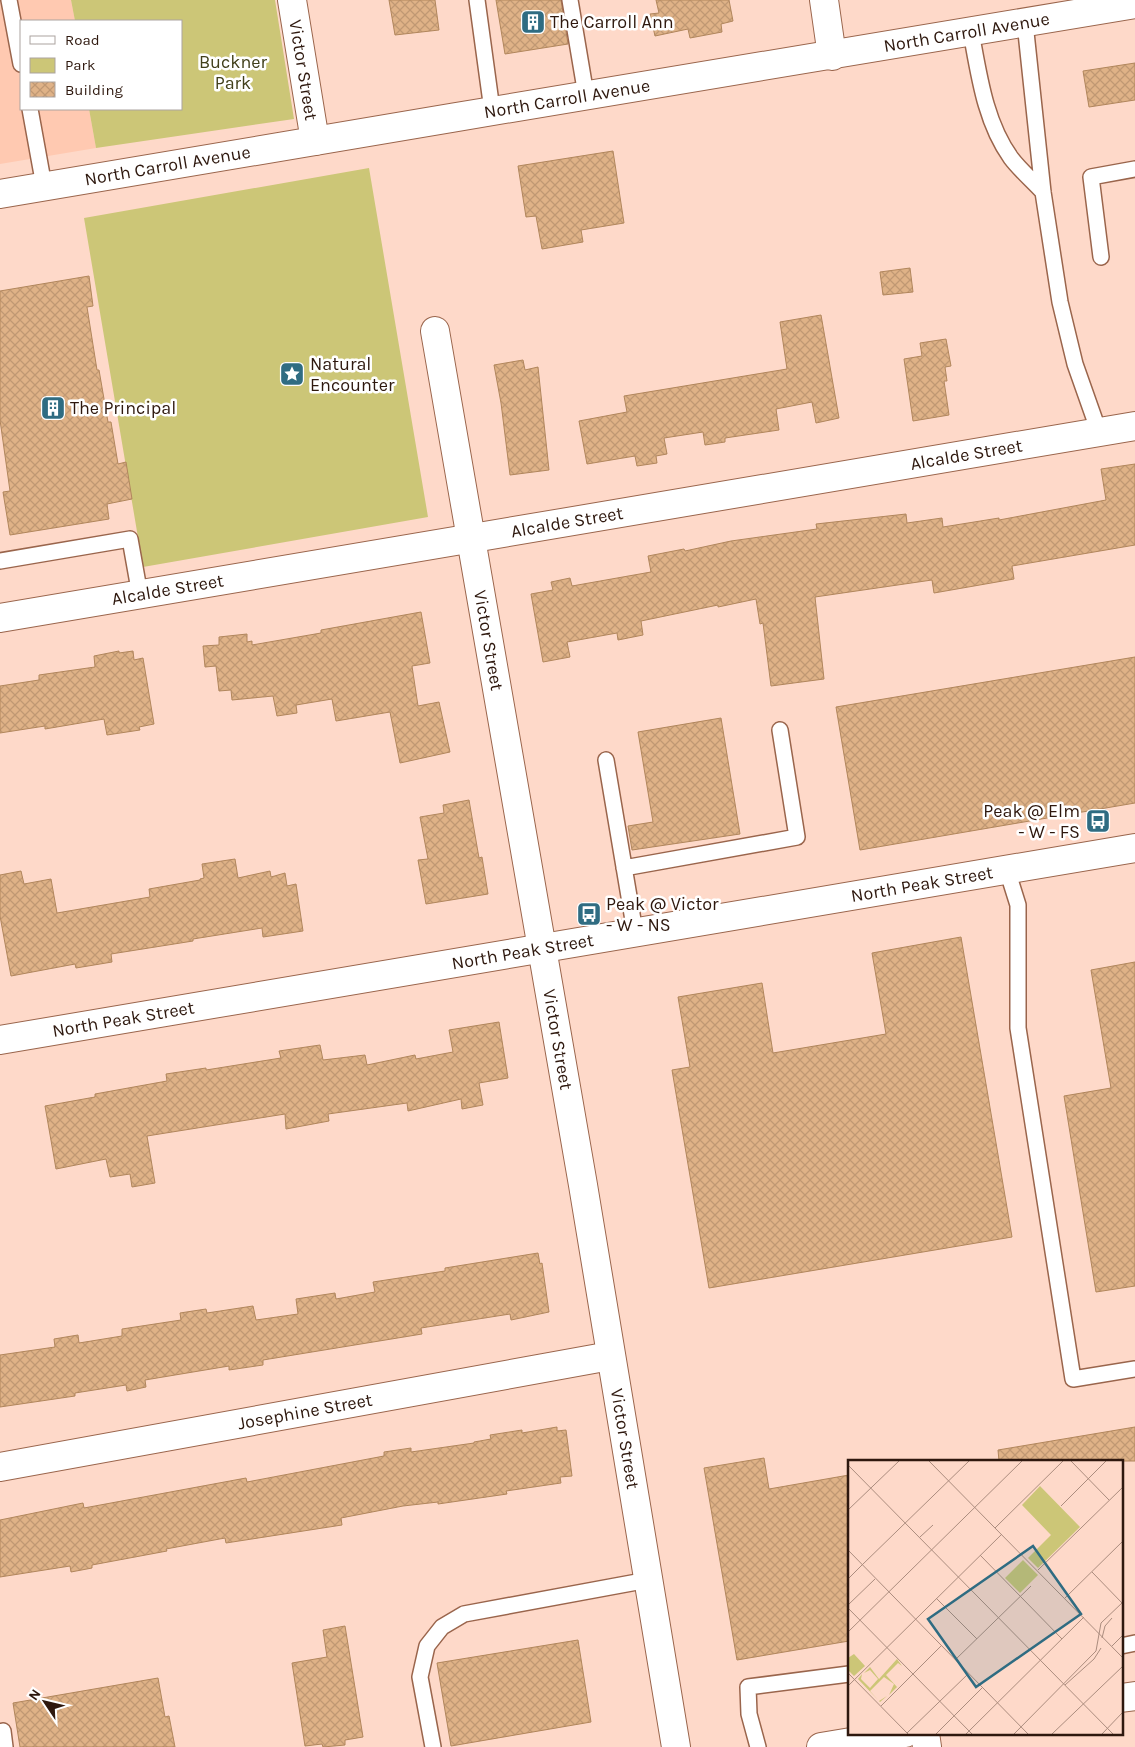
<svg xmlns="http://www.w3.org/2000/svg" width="1135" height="1747" viewBox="0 0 1135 1747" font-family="Karla,sans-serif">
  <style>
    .built { fill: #ffc9b1 }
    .park { fill: #ccc677 }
    .building { fill: url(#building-cross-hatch); stroke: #b1865c }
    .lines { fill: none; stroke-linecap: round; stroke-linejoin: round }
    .service-casing { stroke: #9a654c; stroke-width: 18 }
    .minor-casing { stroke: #9a654c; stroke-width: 30 }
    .tertiary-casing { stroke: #9a654c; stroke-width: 30 }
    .secondary-casing { stroke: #9a654c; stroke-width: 30 }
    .service { stroke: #fff; stroke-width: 15 }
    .minor { stroke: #fff; stroke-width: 28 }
    .tertiary { stroke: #fff; stroke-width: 28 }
    .secondary { stroke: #fff; stroke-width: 28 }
    .labels { text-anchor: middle; stroke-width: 5; stroke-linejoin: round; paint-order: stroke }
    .poi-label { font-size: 18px; fill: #2e180e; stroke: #fff; text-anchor: start }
    .street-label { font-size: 18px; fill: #2e180e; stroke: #fff }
    .park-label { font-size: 18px; fill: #42401b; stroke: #fff }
    .inset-road { fill: none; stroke: #ab8c7e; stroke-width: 1 }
    .view { fill: #2f6c82; fill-opacity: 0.15; stroke: #2f6c82; stroke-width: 2.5 }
    .inset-edge { fill: none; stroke: #2e180e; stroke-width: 2.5 }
  </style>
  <defs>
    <pattern id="building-cross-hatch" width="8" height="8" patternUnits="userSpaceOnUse" patternTransform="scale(1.25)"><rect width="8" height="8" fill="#dfb287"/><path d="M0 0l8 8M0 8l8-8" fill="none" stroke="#c09873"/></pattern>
  </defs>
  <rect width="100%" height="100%" fill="#fed9c9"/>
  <!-- built -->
  <path class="built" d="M 0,0 L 71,0 L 75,21 L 21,21 L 21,109 L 89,109 L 96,148 L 0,164 Z"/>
  <!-- park -->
  <path class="park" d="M 71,0 L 275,0 L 294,119 L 96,148 L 89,109 L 181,109 L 181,21 L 75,21 Z
    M 369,168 L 428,517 L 143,567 L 84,218 Z"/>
  <!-- building -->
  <path class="building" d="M 389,0 L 435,0 L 439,30 L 395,35 Z
    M 496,0 L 561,0 L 568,44 L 505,54 Z
    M 656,0 L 729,0 L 733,21 L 721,24 L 722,32 L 690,38 L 688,29 L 655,36 L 650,14 L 659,13 Z
    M 1135,63 L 1135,100 L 1089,107 L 1083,71 Z
    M 613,151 L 624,223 L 581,230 L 583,242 L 542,249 L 536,216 L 526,217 L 518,166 Z
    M 910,268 L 913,292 L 883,295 L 880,272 Z
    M 89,276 L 93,306 L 87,307 L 97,370 L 99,370 L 108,422 L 111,422 L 118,464 L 126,462 L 132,499 L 107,504 L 109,519 L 10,535 L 3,492 L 10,491 L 0,420 L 0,291 Z
    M 821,315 L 839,418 L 816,423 L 812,402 L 776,409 L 779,430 L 725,438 L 725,442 L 705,445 L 703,432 L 664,438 L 667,454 L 656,456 L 657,463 L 637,466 L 635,456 L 587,464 L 579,421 L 627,412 L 624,396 L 787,369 L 780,322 Z
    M 946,339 L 951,366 L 945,367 L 947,381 L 944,381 L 949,415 L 913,421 L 904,359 L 922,356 L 920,343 Z
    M 523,360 L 525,370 L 538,367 L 549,470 L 510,475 L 501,403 L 494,365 Z
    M 1135,464 L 1135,545 L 1012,566 L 1014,579 L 934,593 L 932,580 L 815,597 L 824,679 L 771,686 L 763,623 L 760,624 L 756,599 L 718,607 L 718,605 L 641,621 L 643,635 L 618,640 L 617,633 L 567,642 L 570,657 L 543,662 L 531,594 L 553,590 L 551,582 L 570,578 L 572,586 L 651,572 L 648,556 L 684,549 L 685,551 L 731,541 L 817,529 L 816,524 L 906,514 L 907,523 L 942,518 L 943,527 L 999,518 L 999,520 L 1106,500 L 1101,469 Z
    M 421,612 L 430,663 L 412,666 L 418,706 L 439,702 L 450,752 L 400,763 L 390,712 L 336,721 L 332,699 L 296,705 L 297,713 L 277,716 L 273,696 L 232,700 L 231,690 L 219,691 L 216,666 L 205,667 L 203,646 L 219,645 L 219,637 L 247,634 L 247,642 L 252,641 L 252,645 L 321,633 L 321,630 Z
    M 119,651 L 119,653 L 133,651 L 134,660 L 143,658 L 154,724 L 139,727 L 140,730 L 107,735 L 104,719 L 45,729 L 45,726 L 0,733 L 0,686 L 39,680 L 39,675 L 95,667 L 94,656 Z
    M 1135,657 L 1135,803 L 860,850 L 836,707 Z
    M 721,718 L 740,834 L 632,850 L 628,826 L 653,822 L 638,732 Z
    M 469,800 L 479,858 L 482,857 L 488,894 L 426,904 L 418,860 L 428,859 L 420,817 L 444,813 L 443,805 Z
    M 235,859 L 238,878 L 270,871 L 271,877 L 285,873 L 287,886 L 296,884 L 303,931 L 263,937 L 262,928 L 193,939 L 193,941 L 111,954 L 112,962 L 76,968 L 75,964 L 11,976 L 0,916 L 0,875 L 21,871 L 24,884 L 51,879 L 57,913 L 150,897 L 149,889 L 200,880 L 200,879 L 204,878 L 202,864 Z
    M 961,937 L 1012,1237 L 709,1288 L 672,1070 L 690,1067 L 678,997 L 762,983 L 773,1053 L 886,1034 L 872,953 Z
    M 1135,962 L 1135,1286 L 1096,1292 L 1064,1096 L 1111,1088 L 1091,970 Z
    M 499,1022 L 508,1078 L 479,1083 L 483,1105 L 462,1109 L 461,1099 L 408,1111 L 407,1103 L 328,1114 L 329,1121 L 286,1129 L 285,1114 L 147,1136 L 155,1183 L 132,1187 L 130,1174 L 110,1177 L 106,1159 L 56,1169 L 45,1106 L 95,1097 L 95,1094 L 167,1081 L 166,1074 L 206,1068 L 206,1070 L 281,1058 L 279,1051 L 320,1045 L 323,1060 L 365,1055 L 367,1065 L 415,1055 L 416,1059 L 453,1052 L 449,1030 Z
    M 538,1253 L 540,1264 L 542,1263 L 549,1312 L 511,1320 L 510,1314 L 421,1328 L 422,1334 L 263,1360 L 263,1365 L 229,1370 L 229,1366 L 145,1380 L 146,1387 L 127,1391 L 126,1385 L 75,1393 L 75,1396 L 0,1407 L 0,1355 L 55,1347 L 54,1339 L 78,1335 L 79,1343 L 122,1336 L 122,1329 L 181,1320 L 180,1313 L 206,1309 L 207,1313 L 253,1306 L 256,1320 L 298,1314 L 296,1299 L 335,1293 L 336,1299 L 375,1292 L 373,1282 L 445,1271 L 445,1268 Z
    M 557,1427 L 557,1431 L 566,1430 L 572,1476 L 560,1477 L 561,1483 L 506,1491 L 507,1494 L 438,1504 L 438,1502 L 403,1506 L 341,1518 L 342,1525 L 226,1543 L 225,1538 L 166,1549 L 167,1551 L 92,1565 L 92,1568 L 71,1572 L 70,1566 L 0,1577 L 0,1520 L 83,1503 L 84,1508 L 246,1478 L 247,1482 L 384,1456 L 384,1452 L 411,1448 L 411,1452 L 474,1443 L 474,1442 L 491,1439 L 490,1435 L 522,1430 L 522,1433 Z
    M 1135,1427 L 1135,1461 L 999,1461 L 998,1450 Z
    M 764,1458 L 769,1489 L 849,1475 L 849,1641 L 737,1660 L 704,1468 Z
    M 345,1626 L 363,1737 L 345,1740 L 345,1745 L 323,1747 L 322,1744 L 305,1746 L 292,1663 L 327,1657 L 323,1630 Z
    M 578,1640 L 591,1722 L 451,1746 L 437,1663 Z
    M 158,1678 L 165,1717 L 169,1716 L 175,1747 L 20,1747 L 13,1703 Z"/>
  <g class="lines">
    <defs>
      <path id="service" d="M 9,0 L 21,64
        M 477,0 L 492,110
        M 570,0 L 586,95
        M 1025,23 L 1043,192 L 1060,302 L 1075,364 L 1099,432
        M 971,32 C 979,75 985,122 1011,158 C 1020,170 1033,181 1043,192
        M 30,109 L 44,186
        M 1101,257 L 1091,177 L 1135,169
        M 0,561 L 130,539 L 140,595
        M 606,760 L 635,932
        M 624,868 L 797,837 L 780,730
        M 1007,870 L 1018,905 L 1018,1028 L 1073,1379 L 1135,1369
        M 1121,1646 L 1135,1643
        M 0,1732 L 3,1731 L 5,1747
        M 433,1747 L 420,1677 L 427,1646 L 442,1627 L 464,1614 L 648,1580
        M 758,1747 L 749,1714 L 748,1687 L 849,1674"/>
      <g id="minor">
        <path id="s1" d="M 292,0 L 315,141"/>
        <path d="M 824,0 L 832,56"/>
        <path id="s2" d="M 435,331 L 583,1185 L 676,1747"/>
        <path id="s3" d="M 0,618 L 1135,426"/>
        <path id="s4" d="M 0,1467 L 610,1356"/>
        <path d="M 925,1733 L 927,1747"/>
      </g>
      <g id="tertiary">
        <path id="s5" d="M 0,194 C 378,129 757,68 1135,4"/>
      </g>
      <g id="secondary">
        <path id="s6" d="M 0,1040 L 1135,848"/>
        <path d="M 1121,1698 L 1135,1696"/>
        <path d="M 821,1747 L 905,1733"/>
      </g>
    </defs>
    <!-- service casing -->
    <use href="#service" class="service-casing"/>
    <!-- minor casing -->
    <use href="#minor" class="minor-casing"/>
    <!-- tertiary casing -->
    <use href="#tertiary" class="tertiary-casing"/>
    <!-- secondary casing -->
    <use href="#secondary" class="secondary-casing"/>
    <!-- service -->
    <use href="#service" class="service"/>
    <!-- minor -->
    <use href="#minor" class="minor"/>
    <!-- tertiary -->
    <use href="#tertiary" class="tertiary"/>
    <!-- secondary -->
    <use href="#secondary" class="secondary"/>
  </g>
  <!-- icons -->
  <defs>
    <symbol id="building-square" viewBox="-11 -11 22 22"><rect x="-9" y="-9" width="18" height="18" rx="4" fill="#2f6c82" stroke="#fff"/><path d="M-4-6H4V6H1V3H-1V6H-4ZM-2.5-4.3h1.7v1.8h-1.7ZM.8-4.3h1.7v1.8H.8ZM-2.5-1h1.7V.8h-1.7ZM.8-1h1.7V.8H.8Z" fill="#fff"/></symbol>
    <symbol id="sight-square" viewBox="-11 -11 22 22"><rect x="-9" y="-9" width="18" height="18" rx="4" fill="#2f6c82" stroke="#fff"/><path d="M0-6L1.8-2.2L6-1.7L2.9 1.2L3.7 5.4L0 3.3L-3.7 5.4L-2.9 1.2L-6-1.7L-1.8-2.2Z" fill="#fff"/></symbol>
    <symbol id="bus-square" viewBox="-11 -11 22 22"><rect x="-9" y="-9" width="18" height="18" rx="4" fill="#2f6c82" stroke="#fff"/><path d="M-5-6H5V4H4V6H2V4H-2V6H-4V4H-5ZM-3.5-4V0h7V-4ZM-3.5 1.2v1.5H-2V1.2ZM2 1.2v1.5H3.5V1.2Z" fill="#fff"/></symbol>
  </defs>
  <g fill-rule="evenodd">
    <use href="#building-square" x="519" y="8" width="28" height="28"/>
    <use href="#sight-square" x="278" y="360" width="28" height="28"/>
    <use href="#building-square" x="39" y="394" width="28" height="28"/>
    <use href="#bus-square" x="1084" y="807" width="28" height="28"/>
    <use href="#bus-square" x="575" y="900" width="28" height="28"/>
  </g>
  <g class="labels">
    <!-- poi labels -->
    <g class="poi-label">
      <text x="550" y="28">The Carroll Ann</text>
      <text x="310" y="370">Natural<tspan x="310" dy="21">Encounter</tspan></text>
      <text x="70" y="414">The Principal</text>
      <text x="1080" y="817" text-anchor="end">Peak @ Elm<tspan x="1080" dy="21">- W - FS</tspan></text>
      <text x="606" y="910">Peak @ Victor<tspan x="606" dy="21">- W - NS</tspan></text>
    </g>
    <!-- street labels -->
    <g class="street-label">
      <text dy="6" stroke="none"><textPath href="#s5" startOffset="980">North Carroll Avenue</textPath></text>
      <text dy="6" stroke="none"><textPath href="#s1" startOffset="71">Victor Street</textPath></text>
      <text dy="6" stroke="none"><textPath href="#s5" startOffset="575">North Carroll Avenue</textPath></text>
      <text dy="6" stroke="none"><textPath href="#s5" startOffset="170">North Carroll Avenue</textPath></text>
      <text dy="6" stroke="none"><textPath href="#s3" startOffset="980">Alcalde Street</textPath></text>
      <text dy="6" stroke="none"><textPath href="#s3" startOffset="575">Alcalde Street</textPath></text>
      <text dy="6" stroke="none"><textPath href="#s3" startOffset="170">Alcalde Street</textPath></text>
      <text dy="6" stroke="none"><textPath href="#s2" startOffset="314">Victor Street</textPath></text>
      <text dy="6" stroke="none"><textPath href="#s6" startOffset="935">North Peak Street</textPath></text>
      <text dy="6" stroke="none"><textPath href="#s6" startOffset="530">North Peak Street</textPath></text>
      <text dy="6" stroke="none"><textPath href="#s6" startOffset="125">North Peak Street</textPath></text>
      <text dy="6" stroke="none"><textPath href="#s2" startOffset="719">Victor Street</textPath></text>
      <text dy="6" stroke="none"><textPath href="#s4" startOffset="310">Josephine Street</textPath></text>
      <text dy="6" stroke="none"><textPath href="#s2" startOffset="1124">Victor Street</textPath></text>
    </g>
    <!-- park labels -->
    <g class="park-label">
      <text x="233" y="68">Buckner<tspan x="233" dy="21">Park</tspan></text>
    </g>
  </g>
  <!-- overview -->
  <g transform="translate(848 1460)">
    <rect width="275" height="275" fill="#fed9c9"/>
    <path d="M 6,194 L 17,206 L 6,216 L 0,210 L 0,198 ZM 49,199 L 54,206 L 50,203 L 38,215 L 49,227 L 41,235 L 46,224 L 36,217 L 22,231 L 31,241 L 39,236 L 32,242 L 10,219 L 14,214 L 13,219 L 22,228 L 30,219 L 22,210 L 16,213 L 22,207 L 31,219 Z" fill="#ccc677"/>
    <path d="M 192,26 L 232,67 L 190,108 L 180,98 L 203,75 L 174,45 ZM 175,100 L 190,115 L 172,133 L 157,118 Z" fill="#ccc677"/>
    <path class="inset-road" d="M 81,1 L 275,198M 223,1 L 261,40M 0,5 L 265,274M 213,46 L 258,1M 0,50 L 51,1M 147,68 L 215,1M 72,77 L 85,65M 0,90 L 180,274M 132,95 L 214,179M 14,105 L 121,1M 190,110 L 275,27M 244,112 L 275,144M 0,119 L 14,105M 88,138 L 129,179M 217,138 L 275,81M 0,145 L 27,119M 0,148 L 124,274M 0,172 L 174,1M 254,178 L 257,166 L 264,158M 264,186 L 275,175M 107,200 L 183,126M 0,213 L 60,274M 217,225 L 246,199 L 253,188M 0,226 L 154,74M 33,246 L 93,186M 59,273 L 120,214M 88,274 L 134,228M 118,274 L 236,157M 166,274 L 248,191 L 253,163 L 275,142M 204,274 L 275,206M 254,274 L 275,252"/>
    <path class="view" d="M 185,86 L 233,154 L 128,227 L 80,159 Z"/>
    <rect width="275" height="275" class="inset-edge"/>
  </g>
  <!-- legend -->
  <rect x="20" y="20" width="162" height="90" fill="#ffffff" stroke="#aba39f"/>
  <rect x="30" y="36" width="25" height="8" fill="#ffffff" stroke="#aba39f"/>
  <text x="65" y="45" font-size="15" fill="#2e180e">Road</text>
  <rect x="30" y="58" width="25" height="15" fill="#ccc677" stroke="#aba39f"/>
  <text x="65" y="70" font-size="15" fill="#2e180e">Park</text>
  <rect x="30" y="82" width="25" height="15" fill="url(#building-cross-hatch)" stroke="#aba39f"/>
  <text x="65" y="95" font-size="15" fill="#2e180e">Building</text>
  <!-- north arrow -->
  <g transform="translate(45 1702) rotate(305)" stroke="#ffffff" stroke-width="4" paint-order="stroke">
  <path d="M0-4L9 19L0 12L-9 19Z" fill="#2e180e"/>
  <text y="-8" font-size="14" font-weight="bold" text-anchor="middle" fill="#2e180e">N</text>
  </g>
</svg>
